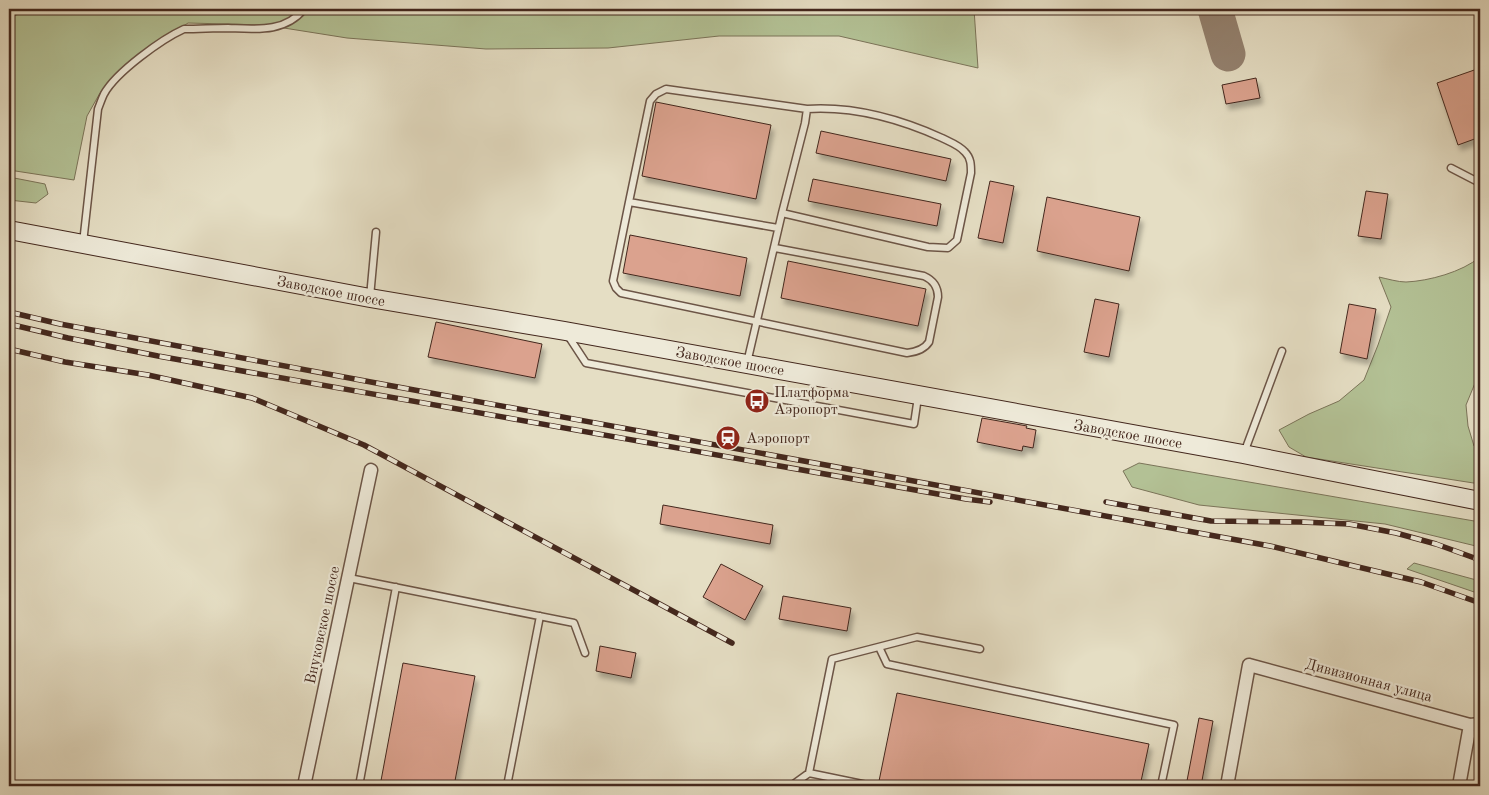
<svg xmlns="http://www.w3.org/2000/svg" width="1489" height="795" viewBox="0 0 1489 795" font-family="'Old Standard TT',serif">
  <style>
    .green { fill: #b3c195; stroke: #7b7459 }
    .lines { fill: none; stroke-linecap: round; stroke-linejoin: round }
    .taxiway { stroke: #948270; stroke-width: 35 }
    .building { fill: #dba28e; stroke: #43271d; filter: url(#shadow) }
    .lane-casing { stroke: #6c5547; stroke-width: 9 }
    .street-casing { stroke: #6c5547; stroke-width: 15 }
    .secondary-casing { stroke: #43271d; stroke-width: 20 }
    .lane { stroke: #eeead9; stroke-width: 6 }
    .street { stroke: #eeead9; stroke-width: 12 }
    .secondary { stroke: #eeead9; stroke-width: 18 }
    .rail-casing { stroke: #43271d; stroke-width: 5.5 }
    .rail { stroke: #eeead9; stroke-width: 4; stroke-dasharray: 11; stroke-linecap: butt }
    .labels { text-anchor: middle; stroke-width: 4.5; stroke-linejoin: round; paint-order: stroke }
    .street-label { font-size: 15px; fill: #43271d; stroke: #eeead9 }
    .poi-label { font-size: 15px; fill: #43271d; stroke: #eeead9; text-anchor: start }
  </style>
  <defs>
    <filter id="shadow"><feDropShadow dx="3" dy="5.5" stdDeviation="2.5" flood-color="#0004"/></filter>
  </defs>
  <rect width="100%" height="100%" fill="#e5dec4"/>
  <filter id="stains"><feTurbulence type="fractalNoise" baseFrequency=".004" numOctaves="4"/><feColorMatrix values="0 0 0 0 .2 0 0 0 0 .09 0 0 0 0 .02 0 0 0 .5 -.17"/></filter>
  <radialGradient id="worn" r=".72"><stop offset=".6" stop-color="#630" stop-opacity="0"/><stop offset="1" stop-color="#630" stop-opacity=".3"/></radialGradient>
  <!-- green -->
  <path class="green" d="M 37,9 L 974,9 L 978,68 L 839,36 L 719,36 L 608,48 L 486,49 L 347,38 L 265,25 L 188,23 L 136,57 L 100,93 L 87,116 L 74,180 L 9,170 L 9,17 Z
    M 9,177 L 45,184 L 48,194 L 36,203 L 9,200 Z
    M 1480,257 L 1480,371 L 1466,405 L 1468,426 L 1474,446 L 1480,452 L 1480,484 L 1306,457 L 1289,447 L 1279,430 L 1309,414 L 1339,401 L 1364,380 L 1378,345 L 1391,307 L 1379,277 C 1388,279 1398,282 1406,282 C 1429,281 1462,272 1480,257 Z
    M 1139,463 L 1480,522 L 1480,547 L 1385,524 L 1199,505 L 1132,487 L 1123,471 Z
    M 1414,563 L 1480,581 L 1480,594 L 1407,569 Z"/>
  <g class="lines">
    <!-- taxiway -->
    <path class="taxiway" d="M 1215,9 L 1228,54"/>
  </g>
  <!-- building -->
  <path class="building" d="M 1480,68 L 1480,137 L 1458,145 L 1437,83 Z
    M 1256,78 L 1260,98 L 1226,104 L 1222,85 Z
    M 656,102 L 771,125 L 756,199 L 642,176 Z
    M 821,131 L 951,159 L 946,181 L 816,153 Z
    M 813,179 L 941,204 L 937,226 L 808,201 Z
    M 990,181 L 1014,186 L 1003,243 L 978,238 Z
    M 1366,191 L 1388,194 L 1381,239 L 1358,236 Z
    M 1047,197 L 1140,217 L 1129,271 L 1037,251 Z
    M 630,235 L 747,258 L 740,296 L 623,273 Z
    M 788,261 L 926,289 L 918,326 L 781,298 Z
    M 1095,299 L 1119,304 L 1109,357 L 1084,352 Z
    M 1349,304 L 1376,309 L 1367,359 L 1340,353 Z
    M 436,322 L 542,344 L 535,378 L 428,357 Z
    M 982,418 L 1027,426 L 1026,428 L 1036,430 L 1033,448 L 1023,446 L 1022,451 L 977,442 Z
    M 663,505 L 773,525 L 770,544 L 660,524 Z
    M 721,564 L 763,586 L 745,620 L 703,597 Z
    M 783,596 L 851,608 L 847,631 L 779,619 Z
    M 600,646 L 636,653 L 631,678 L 596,671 Z
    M 403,663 L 475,676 L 454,786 L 380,786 Z
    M 897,693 L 1149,744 L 1140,786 L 878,786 Z
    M 1199,718 L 1213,721 L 1201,786 L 1186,786 Z"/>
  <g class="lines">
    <defs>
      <path id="lane" d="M 1451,168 L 1480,183
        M 629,202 L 650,101 L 656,94 L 666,89 L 807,109 C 853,106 900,119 942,138 C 950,142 959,145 965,152 C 971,158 971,165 971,173 L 957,240 L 948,248 L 928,247 L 782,213
        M 83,243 L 98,109 C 100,104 102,98 104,94 C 116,72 162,39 184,29 C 199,29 213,28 228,28 C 255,29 285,33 304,9
        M 775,248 L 924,276 C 933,280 938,286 938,297 L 929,342 C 924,350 915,352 907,353 L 621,293 L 616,288 L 613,281 L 629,202 L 778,228
        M 370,297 L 376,232
        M 567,334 L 586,363 L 914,424 L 918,397
        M 747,363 L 782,213 L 805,123 L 807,109
        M 1244,453 L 1282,351
        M 349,578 L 574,623 L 585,653
        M 879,647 L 887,664 L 1174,725 L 1161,786
        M 809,773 L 872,786
        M 359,786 L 396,587
        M 507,786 L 540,616
        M 791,786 L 809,773 L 832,659 L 917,637 L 980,649"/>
      <path id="street" d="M 304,786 L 371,470
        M 1227,786 L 1249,665 L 1470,725 L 1480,724
        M 1459,786 L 1470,725"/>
      <path id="secondary" d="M 9,230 L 370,298 L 565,331 L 1243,454 L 1480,501"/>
    </defs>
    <!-- lane casing -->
    <use href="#lane" class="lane-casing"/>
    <!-- street casing -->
    <use href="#street" class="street-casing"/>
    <!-- secondary casing -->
    <use href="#secondary" class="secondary-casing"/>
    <!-- lane -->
    <use href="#lane" class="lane"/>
    <!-- street -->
    <use href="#street" class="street"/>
    <!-- secondary -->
    <use href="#secondary" class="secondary"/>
    <defs>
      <path id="rail" d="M 9,312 L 60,324 L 387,385 L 1270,546 L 1421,582 L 1480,603
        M 9,324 L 68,338 L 158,356 L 966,499 L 990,502
        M 9,349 L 65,362 L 148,375 L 252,398 L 364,445 L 732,643
        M 1106,502 L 1211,521 L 1301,522 L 1349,524 L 1396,533 L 1436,544 L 1480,560"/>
    </defs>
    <!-- rail casing -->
    <use href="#rail" class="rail-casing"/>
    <!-- rail -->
    <use href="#rail" class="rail"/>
  </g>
  <!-- icons -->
  <defs>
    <symbol id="bus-disc" viewBox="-11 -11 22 22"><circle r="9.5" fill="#8f2418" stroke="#eeead9"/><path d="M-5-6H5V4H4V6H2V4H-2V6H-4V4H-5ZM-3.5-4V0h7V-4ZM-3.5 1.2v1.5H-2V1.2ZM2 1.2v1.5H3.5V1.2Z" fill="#fff"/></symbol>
    <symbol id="station-disc" viewBox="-11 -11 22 22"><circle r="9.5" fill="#8f2418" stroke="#eeead9"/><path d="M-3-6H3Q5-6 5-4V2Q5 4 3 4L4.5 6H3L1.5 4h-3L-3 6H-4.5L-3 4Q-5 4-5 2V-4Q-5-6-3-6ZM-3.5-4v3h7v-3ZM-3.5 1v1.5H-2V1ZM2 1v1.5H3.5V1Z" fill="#fff"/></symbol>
  </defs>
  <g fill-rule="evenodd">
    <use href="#bus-disc" x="743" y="387" width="28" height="28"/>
    <use href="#station-disc" x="714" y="424" width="28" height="28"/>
  </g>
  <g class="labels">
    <!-- street labels -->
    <g class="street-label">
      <text transform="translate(331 291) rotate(11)" y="5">Заводское шоссе</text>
      <text transform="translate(730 361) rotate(10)" y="5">Заводское шоссе</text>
      <text transform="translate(1128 434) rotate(10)" y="5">Заводское шоссе</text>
      <text transform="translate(322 625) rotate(-78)" y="5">Внуковское шоссе</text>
      <text transform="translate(1369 680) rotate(15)" y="5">Дивизионная улица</text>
    </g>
    <!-- poi labels -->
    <g class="poi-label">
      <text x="774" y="397">Платформа<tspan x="774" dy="17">Аэропорт</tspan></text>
      <text x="746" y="443">Аэропорт</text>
    </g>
  </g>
  <!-- margin -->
  <rect width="1489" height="795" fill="none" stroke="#e5dec4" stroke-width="30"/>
  <rect x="10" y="10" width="1469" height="775" fill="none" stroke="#43271d" stroke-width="2.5"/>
  <rect x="15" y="15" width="1459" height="765" fill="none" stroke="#43271d"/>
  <rect width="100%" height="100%" filter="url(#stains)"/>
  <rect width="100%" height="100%" fill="url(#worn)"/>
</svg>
